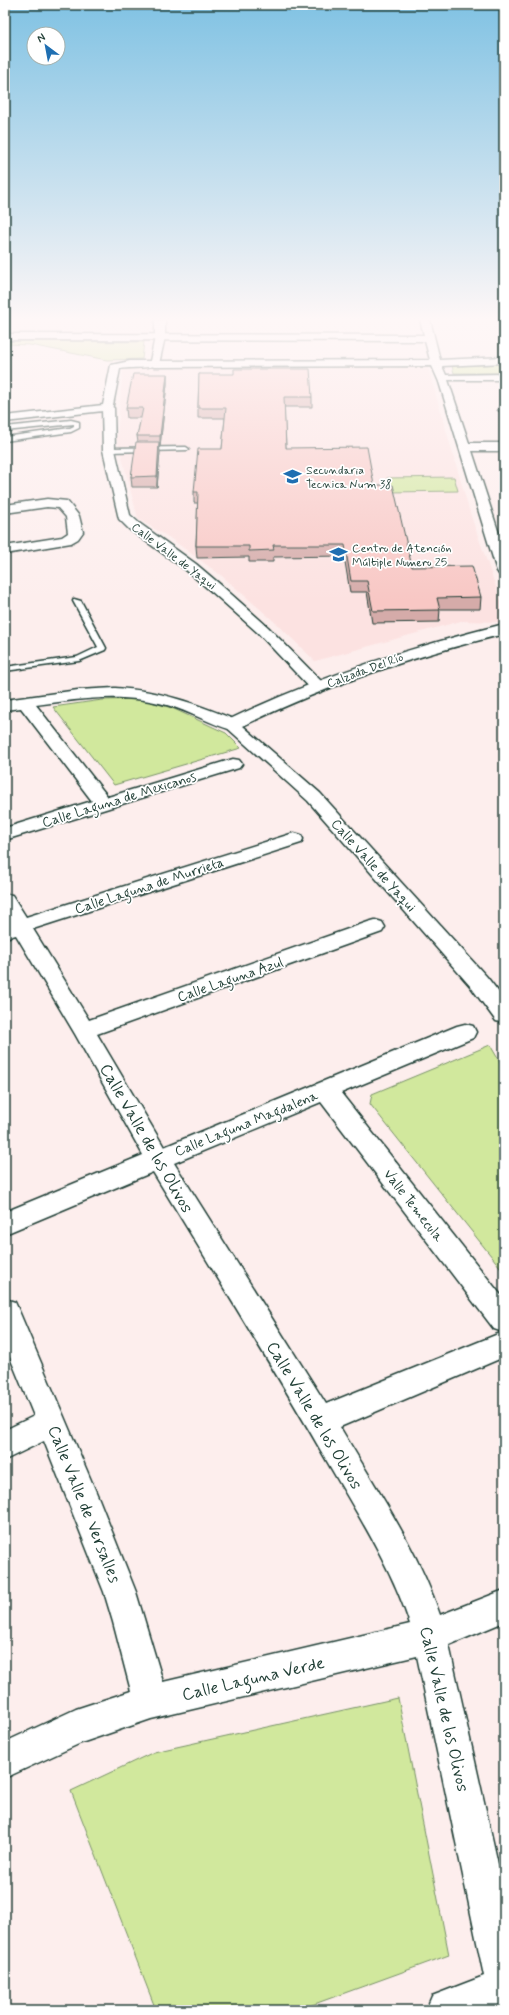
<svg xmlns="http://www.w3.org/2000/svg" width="509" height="2015" viewBox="0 0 509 2015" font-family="Mynerve,sans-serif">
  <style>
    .built { fill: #fce2e1 }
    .green { fill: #d1e89d; stroke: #789268 }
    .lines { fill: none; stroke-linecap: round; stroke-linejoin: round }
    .service-casing { stroke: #1f3d34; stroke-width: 3 }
    .minor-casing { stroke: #1f3d34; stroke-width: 3 }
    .tertiary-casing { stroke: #1f3d34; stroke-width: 3 }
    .service { fill: #fff; fill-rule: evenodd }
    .minor { fill: #fff; fill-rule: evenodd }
    .tertiary { fill: #fff; fill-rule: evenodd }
    .wall { fill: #d5aba9; stroke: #1f3d34 }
    .shaded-wall { fill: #ae8b89; stroke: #1f3d34 }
    .building { fill: #f8c7c4; stroke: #1f3d34 }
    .labels { text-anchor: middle; stroke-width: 3.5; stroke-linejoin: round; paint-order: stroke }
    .far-poi-label { font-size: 12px; fill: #1f3d34; stroke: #fff; text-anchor: start }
    .far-street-label { font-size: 12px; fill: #1f3d34; stroke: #fff }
    .street-label { font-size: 14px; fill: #1f3d34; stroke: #fff }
    .near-street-label { font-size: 17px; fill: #1f3d34; stroke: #fff }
  </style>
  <rect width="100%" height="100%" fill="#fdeeed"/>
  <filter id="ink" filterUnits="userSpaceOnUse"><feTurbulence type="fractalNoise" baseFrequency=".025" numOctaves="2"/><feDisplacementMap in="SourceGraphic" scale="8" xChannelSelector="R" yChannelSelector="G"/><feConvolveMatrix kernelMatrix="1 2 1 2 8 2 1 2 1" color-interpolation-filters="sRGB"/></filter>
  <g filter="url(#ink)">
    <!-- built -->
    <path class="built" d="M 123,368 L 428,368 L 471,516 L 504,610 L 504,622 L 461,621 L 315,661 L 276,623 L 222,576 L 170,538 L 138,519 L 117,438 Z"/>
    <!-- green -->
    <path class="green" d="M 5,341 L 144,342 L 142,359 L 107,360 L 30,345 L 5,344 Z
      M 504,364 L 504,373 L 454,373 L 452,366 Z
      M 454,477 L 458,491 L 390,492 L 387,478 Z
      M 141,699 L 172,708 L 226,733 L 241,748 L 114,785 L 53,707 L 102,700 Z
      M 490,1045 L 504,1069 L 504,1272 L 370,1104 L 372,1094 Z
      M 398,1698 L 449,1955 L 298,2010 L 156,2010 L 71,1791 L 154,1752 Z"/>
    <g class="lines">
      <defs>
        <path id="service" d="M 71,420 L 79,422 L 79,428 L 71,432 L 5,441 L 5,437 L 70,428 L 74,426 L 74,424 L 5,431 L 5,427 Z
          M 186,447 L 189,449 L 188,450 L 109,452 L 106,450 L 109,448 Z
          M 74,599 L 81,601 L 106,648 L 105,650 L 79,661 L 5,671 L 5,667 L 77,657 L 98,647 L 73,601 Z"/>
        <path id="minor" d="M 420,320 L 430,320 L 440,360 L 504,357 L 504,363 L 442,366 L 446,375 L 504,374 L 504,380 L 448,380 L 469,443 L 504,443 L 504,451 L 472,451 L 504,549 L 504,575 L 499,574 L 497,571 L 439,382 L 432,366 L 154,367 L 149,364 L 154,361 L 430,360 L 425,341 L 5,340 L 5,334 L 424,335 Z
          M 497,320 L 504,320 L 504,328 L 501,327 Z
          M 108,405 L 114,408 L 115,450 L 130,515 L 139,523 L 196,564 L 222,586 L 268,627 L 324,684 L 326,687 L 324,690 L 318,692 L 312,690 L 258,633 L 212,592 L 186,570 L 129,529 L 119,519 L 103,450 L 102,408 Z
          M 504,405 L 504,413 L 498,410 L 500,406 Z
          M 47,499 L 67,501 L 79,516 L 83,532 L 78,539 L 71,543 L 5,554 L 5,546 L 62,537 L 68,533 L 66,517 L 58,508 L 47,507 L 5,513 L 5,505 Z
          M 115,688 C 159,690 197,704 238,721 L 240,725 L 238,729 L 232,730 C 210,724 189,711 167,705 C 124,692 79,699 36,705 L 108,797 L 233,759 L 239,760 L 242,764 L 239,768 L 5,840 L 5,828 L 92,801 L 21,708 L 5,710 L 5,700 L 78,690 Z
          M 294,833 L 301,835 L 303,839 L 301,843 L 33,929 L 89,1020 L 368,922 L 375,920 L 382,922 L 385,927 L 382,932 L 97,1034 L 164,1147 L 457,1026 L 465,1024 L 473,1026 L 476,1032 L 473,1038 L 341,1093 L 504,1299 L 504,1357 L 340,1427 C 376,1488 417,1548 440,1615 L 504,1590 L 504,1622 L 449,1645 L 504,1891 L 504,2009 L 501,2010 L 426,2010 L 432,1996 L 484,1976 L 417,1656 L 151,1719 L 81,1743 L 5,1778 L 5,1742 L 76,1709 L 131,1691 L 113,1622 L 104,1592 L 44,1441 L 5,1460 L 5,1430 L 34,1416 L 5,1345 L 5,1299 L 15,1302 L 19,1311 L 99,1499 L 136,1592 L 163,1682 L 410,1624 C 391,1566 358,1515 328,1463 C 272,1365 212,1269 153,1172 L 5,1234 L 5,1212 L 143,1155 L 75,1034 L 16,935 L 5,938 L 5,924 L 9,923 L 5,917 L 5,894 L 12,895 L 26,917 ZM 321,1102 L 494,1329 L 503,1332 L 326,1404 L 174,1163 Z"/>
        <path id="tertiary" d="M 155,320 L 165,320 L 165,337 L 159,364 C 154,369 129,367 120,369 L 112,410 L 5,422 L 5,416 L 103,405 L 111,365 L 130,361 L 150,361 L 155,337 Z
          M 504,624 L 504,634 C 414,656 327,685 243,726 L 320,793 L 487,977 L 504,999 L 504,1023 L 496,1021 L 471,987 L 308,801 L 224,725 L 226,721 C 315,678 408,648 504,624 Z"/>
      </defs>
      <!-- service casing -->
      <use href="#service" class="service-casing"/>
      <!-- minor casing -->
      <use href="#minor" class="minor-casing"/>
      <!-- tertiary casing -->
      <use href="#tertiary" class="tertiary-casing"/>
      <!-- service -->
      <use href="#service" class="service"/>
      <!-- minor -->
      <use href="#minor" class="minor"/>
      <!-- tertiary -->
      <use href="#tertiary" class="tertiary"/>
    </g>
    <!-- wall -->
    <path class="wall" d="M 167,374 L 167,384 L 160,446 L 159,446 L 160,452 L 157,487 L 132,487 L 131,477 L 138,442 L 137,436 L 141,418 L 127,418 L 126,408 Z
      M 199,374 L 312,397 L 312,407 L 284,407 L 286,448 L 374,485 L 412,567 L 481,597 L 480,609 L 440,609 L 439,622 L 372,623 L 367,592 L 350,592 L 344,556 L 273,557 L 273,562 L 249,562 L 249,557 L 197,558 L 196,546 L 198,503 L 194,503 L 194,492 L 222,449 L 225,418 L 198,418 L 198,408 Z"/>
    <!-- shaded-wall -->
    <path class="shaded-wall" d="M 167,374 L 167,384 L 160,446 L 160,436 Z
      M 159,442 L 160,452 L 157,487 L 157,476 Z"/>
    <!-- building -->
    <path class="building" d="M 234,369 L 310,369 L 312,397 L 284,397 L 286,448 L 367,447 L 374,485 L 393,485 L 412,567 L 472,566 L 481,597 L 437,598 L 440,610 L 373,611 L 367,581 L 351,581 L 345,545 L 273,545 L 274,550 L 249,551 L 249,546 L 196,546 L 198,492 L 194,492 L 198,449 L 222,449 L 226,408 L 198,408 L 199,374 L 234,374 Z
      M 133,374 L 167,374 L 160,436 L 137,436 L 143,408 L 126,408 Z
      M 136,442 L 159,442 L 157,476 L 131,477 Z"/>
  </g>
  <!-- sky -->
  <linearGradient id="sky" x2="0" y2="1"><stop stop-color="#80c2e3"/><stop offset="0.53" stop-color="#fef7f7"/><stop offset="1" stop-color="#fef7f7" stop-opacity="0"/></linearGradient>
  <rect width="509" height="602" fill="url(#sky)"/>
  <!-- icons -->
  <defs>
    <symbol id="school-bare" viewBox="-9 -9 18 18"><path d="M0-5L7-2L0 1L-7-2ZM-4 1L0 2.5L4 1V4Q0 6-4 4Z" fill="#1f6fb2" stroke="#fff" stroke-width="2.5" paint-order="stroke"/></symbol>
  </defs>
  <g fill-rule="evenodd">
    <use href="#school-bare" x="280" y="464" width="25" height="25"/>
    <use href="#school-bare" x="326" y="542" width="25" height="25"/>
  </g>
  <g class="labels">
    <!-- far-poi labels -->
    <g class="far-poi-label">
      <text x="306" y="474">Secundaria<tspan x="306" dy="14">Tecnica Num 38</tspan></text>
      <text x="352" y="552">Centro de Atención<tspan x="352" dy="14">Múltiple Numero 25</tspan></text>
    </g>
    <!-- far-street labels -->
    <g class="far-street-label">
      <text transform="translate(174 556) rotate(37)" y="4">Calle Valle de Yaqui</text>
      <text transform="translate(365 670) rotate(-20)" y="4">Calzada Del Río</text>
    </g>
    <!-- street labels -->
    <g class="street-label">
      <text transform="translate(119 799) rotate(-17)" y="5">Calle Laguna de Mexicanos</text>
      <text transform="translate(374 865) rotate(48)" y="5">Calle Valle de Yaqui</text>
      <text transform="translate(149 885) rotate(-18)" y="5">Calle Laguna de Murrieta</text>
      <text transform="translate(230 979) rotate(-19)" y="5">Calle Laguna Azul</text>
      <text transform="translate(246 1123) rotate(-22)" y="5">Calle Laguna Magdalena</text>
      <text transform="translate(414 1205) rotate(52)" y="5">Valle Temecula</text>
    </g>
    <!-- near-street labels -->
    <g class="near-street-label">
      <text transform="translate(147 1138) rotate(60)" y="6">Calle Valle de los Olivos</text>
      <text transform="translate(315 1415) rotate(59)" y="6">Calle Valle de los Olivos</text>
      <text transform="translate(85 1504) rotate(68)" y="6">Calle Valle de Versalles</text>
      <text transform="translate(253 1678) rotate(-13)" y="6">Calle Laguna Verde</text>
      <text transform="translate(445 1709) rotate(77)" y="6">Calle Valle de los Olivos</text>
    </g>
  </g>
  <!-- margin -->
  <rect width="509" height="2015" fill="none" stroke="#fff" stroke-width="20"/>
  <rect x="10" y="10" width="489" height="1995" fill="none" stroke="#1f3d34" stroke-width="1.5" filter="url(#ink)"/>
  <!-- north arrow -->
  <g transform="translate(46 46) rotate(328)"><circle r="19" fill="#ffffff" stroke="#a5b1ae"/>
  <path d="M0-3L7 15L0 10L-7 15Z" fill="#1f6fb2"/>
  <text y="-6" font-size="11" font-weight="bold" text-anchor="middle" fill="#1f3d34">N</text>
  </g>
</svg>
